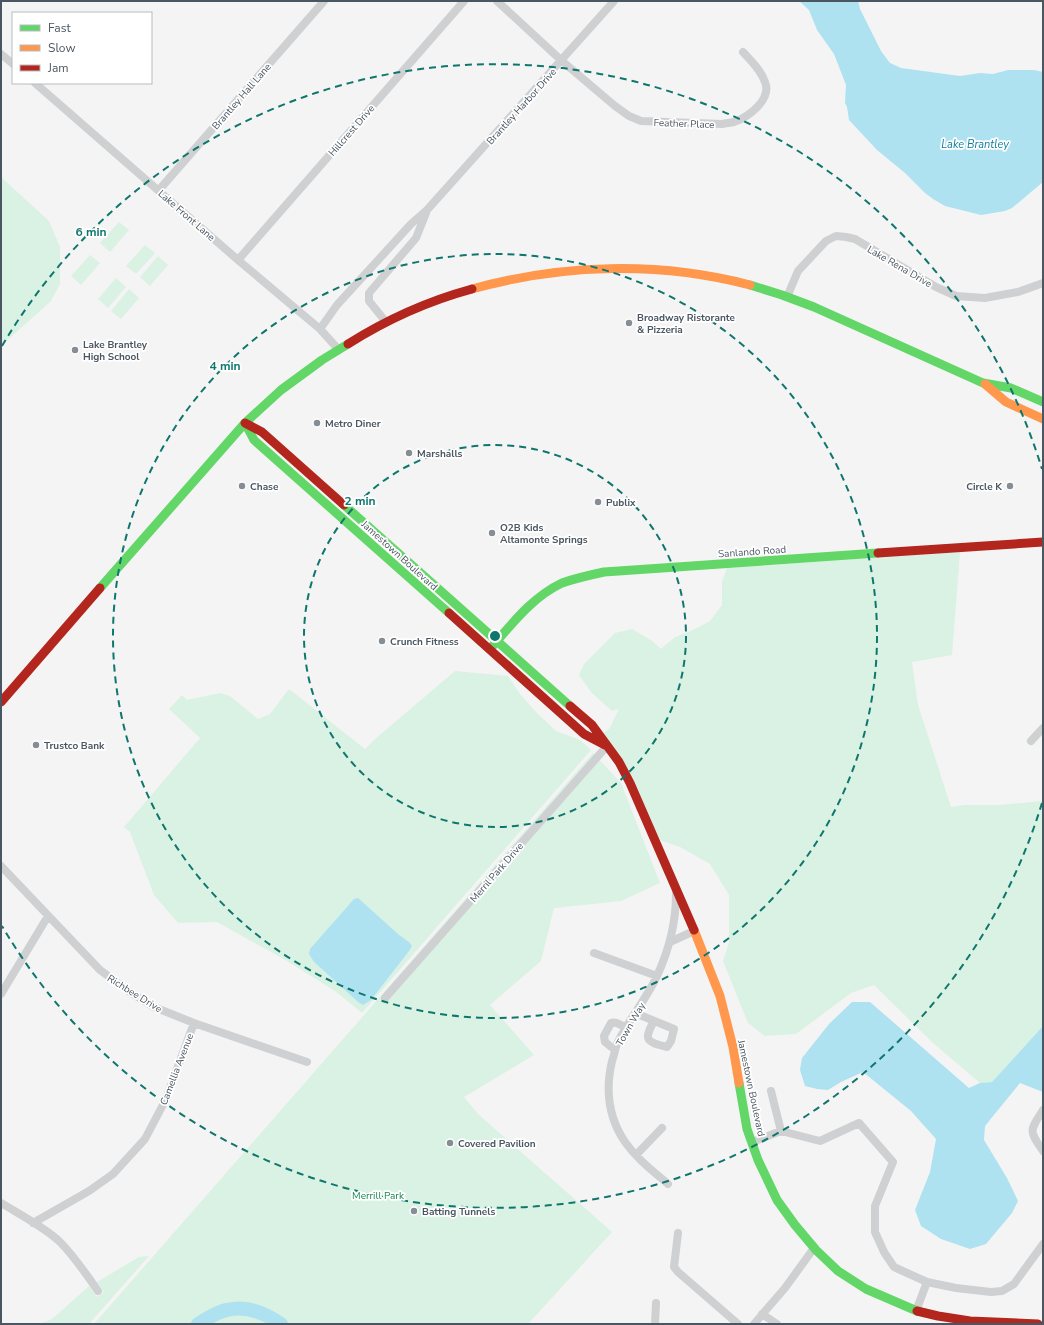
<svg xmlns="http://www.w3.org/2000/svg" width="1044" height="1325" viewBox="0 0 1044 1325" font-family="'Nunito Sans',sans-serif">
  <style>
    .green { fill: #d9f2e3; fill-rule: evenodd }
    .water { fill: #aee2f0 }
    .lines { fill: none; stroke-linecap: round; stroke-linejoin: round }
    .river { stroke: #aee2f0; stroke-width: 14 }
    .street { stroke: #ced0d2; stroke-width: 8 }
    .fast { stroke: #63d668; stroke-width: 9 }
    .slow { stroke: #ff974d; stroke-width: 9 }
    .jam { stroke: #b3261e; stroke-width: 9 }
    .ring { fill: none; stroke: #0f766e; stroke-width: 2; stroke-dasharray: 7 5 }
    .poi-dot { fill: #868d94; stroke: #fff; stroke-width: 1.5 }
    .labels { text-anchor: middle; stroke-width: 3.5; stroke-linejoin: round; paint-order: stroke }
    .street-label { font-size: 10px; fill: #4a5661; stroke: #fff }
    .poi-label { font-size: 10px; font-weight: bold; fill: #4a5661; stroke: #fff; text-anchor: start }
    .park-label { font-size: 10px; fill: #17864f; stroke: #fff }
    .water-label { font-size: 11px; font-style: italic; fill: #0c7c9b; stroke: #fff }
    .centre { fill: #0f766e; stroke: #fff; stroke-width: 2 }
    .ring-label { font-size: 12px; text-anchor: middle; font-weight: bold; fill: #0f766e; stroke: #fff; stroke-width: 3.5; stroke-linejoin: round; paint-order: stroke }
  </style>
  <rect width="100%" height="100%" fill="#f4f4f4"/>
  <!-- green -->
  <path class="green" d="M 1,177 L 49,221 L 60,247 L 60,284 L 51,301 L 1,346 Z
    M 119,222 L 129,230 L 110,252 L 100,243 Z
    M 145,245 L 155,253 L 136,274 L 126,266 Z
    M 90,255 L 100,263 L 81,285 L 71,276 Z
    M 158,256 L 168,265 L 150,286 L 140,277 Z
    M 116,278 L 126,287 L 108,308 L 98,299 Z
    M 129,289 L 139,298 L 121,319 L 111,311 Z
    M 960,552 L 952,655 L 912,662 L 918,705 L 951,807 L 964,805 L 998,805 L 1043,801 L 1043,1026 L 992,1082 L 980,1083 L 933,1043 L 874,985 L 851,993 L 796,1034 L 765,1036 L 748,1023 L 723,961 L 729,942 L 729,895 L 710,864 L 680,847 L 660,840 L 603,733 L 609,729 L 619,709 L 612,711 L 591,692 L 579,675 L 584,664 L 615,633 L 632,629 L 651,640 L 661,649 L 675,637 L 693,630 L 710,621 L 722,605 L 722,582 L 727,568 Z
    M 455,671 L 508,676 L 520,694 L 537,713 L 556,731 L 580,740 L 591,750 L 362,1013 L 335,991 L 287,961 L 217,922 L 178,923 L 154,895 L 130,832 L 124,827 L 200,738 L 169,709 L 182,695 L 187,700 L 220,693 L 230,696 L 258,719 L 270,714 L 289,689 L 365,749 L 375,739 ZM 398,934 L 409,942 L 363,1005 L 358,1002 L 314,962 Z
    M 593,753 L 621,783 L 660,883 L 621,901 L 554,908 L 541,961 L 490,1005 L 534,1055 L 464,1097 L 478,1114 L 612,1232 L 528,1324 L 287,1324 L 252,1305 L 227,1307 L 191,1324 L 94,1324 Z
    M 149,1256 L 89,1324 L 38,1324 L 52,1319 L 89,1286 L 97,1297 L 104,1292 L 97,1282 L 139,1257 Z
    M 251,1308 L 279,1324 L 199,1324 L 227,1310 Z"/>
  <!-- water -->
  <path class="water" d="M 799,1 L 858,1 L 860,9 L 881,51 L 890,63 L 901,68 L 960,76 L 980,73 L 993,74 L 1008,70 L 1034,70 L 1043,72 L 1043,182 L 1012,208 L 1005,211 L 981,215 L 945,206 L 933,199 L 925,193 L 905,173 L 877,150 L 849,120 L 847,107 L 845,103 L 846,85 L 841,72 L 834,54 L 817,30 L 809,10 Z
    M 358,898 L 398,934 L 409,942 L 412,946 L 409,951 L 371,1000 L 363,1005 L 358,1002 L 314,962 L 309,954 L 310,949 L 354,899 Z
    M 852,1002 L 870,1002 L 969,1088 L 980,1083 L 992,1082 L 1043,1026 L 1043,1092 L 1020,1083 L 985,1126 L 984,1140 L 1007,1178 L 1018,1201 L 1012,1213 L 986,1244 L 970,1249 L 941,1239 L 921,1226 L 915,1210 L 930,1172 L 936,1139 L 911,1111 L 863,1072 L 841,1082 L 828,1090 L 817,1089 L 805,1086 L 800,1070 L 802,1058 L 829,1024 Z"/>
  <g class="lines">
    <!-- river -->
    <path class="river" d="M 198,1324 C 207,1319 216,1312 227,1310 C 246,1305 265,1313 281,1324"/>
    <!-- street -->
    <path class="street" d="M 497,1 L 562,61 L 615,106 L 629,116 L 641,121 L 722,124 C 726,123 730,123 734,122 C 749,117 772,99 765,82 C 761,70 751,61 743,52
      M 1,54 L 13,64
      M 35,83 L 238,260 L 320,329 L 338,349
      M 159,190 L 324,1
      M 238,260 L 464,1
      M 787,297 L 798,271 L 826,241 L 836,236 L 846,237 L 855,239 L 936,287 L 956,296 L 985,298 L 1018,292 L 1043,283
      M 386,322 L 369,301 L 369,293 L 416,238 L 426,213
      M 320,329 L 337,305 L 411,224 L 427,210 L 614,1
      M 1031,741 L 1043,728
      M 1,866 L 100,970 L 130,992 L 154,1007 L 194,1023 L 307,1062
      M 670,942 L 694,931
      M 594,953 L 657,976
      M 1,994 L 48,916
      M 385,998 L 607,746
      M 635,1013 L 674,1029 L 671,1041 L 667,1047 C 645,1042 644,1039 654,1021
      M 615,1050 L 605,1042 L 604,1036 L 611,1023 C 616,1021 621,1025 626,1028
      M 771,1091 L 781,1131 L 820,1141 L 859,1123 L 893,1162 L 875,1206 L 875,1232 L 884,1252 L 894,1267 L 927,1282 L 956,1288 L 991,1292 L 1002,1291 L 1014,1284 L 1043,1244
      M 1043,1110 C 1029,1132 1029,1130 1043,1151
      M 752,1142 L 781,1131
      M 636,1155 L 662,1128
      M 668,1184 C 653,1171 637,1159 625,1142 C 608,1117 605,1091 612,1061 C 614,1056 615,1049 617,1044 C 628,1020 646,1000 657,976 C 669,950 676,923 676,894
      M 1,1203 C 19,1214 46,1228 60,1242 C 75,1257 86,1274 98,1291
      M 33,1223 L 89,1191 L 113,1174 L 145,1139 L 166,1099 L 194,1023
      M 678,1233 L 674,1267 L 678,1272 L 738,1324
      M 916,1311 L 927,1282
      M 762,1314 L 777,1324
      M 655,1324 L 656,1303
      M 754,1324 L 785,1288 L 814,1248"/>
    <!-- fast -->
    <path class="fast" d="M 750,285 L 782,295 L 814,307 L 983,383 L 1011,388 L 1043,402
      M 245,423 L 254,440 L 449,613
      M 344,505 L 570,706
      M 100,588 L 245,423 L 281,390 L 322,360 L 348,344
      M 490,649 C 511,625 532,597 562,583 C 576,578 590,575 604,572 L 878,553
      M 739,1083 L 747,1129 L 758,1160 L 777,1200 L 795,1225 L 816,1250 L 838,1271 L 866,1289 L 917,1311"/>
    <!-- slow -->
    <path class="slow" d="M 472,289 C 562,264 659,261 750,285
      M 985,384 L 1006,402 L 1043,419
      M 694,930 L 720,996 L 733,1047 L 739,1083"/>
    <!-- jam -->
    <path class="jam" d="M 348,344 C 386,320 428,301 472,289
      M 245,423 L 262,432 L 344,505
      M 878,553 L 1043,542
      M 449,613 L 584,734 L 605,745
      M 1,702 L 100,588
      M 570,706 L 592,725 L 619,762 L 630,783 L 694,930
      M 917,1311 L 938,1316 L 970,1321 L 1038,1324"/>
  </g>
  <!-- distance rings -->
  <g class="ring">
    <circle cx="495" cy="636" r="191"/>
    <circle cx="495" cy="636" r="382"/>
    <path d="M1042 803A572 572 0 0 1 2 926M2 346A572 572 0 0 1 1042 469"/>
  </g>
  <!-- markers -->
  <g class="poi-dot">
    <circle cx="629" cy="323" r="4"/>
    <circle cx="75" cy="350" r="4"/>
    <circle cx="317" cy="423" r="4"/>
    <circle cx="409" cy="453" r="4"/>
    <circle cx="242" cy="486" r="4"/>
    <circle cx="1010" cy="486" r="4"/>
    <circle cx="598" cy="502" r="4"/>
    <circle cx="492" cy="533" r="4"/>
    <circle cx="382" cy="641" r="4"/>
    <circle cx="36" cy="745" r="4"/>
    <circle cx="450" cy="1143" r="4"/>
    <circle cx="414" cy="1211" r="4"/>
  </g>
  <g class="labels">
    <!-- street labels -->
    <g class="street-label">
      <text transform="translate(241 96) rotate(-49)" y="4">Brantley Hall Lane</text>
      <text transform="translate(521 106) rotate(-48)" y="4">Brantley Harbor Drive</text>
      <text transform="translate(684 123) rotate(2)" y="4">Feather Place</text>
      <text transform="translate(351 130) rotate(-49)" y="4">Hillcrest Drive</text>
      <text transform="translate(187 215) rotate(41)" y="4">Lake Front Lane</text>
      <text transform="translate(900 266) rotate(30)" y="4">Lake Rena Drive</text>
      <text transform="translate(752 551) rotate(-4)" y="4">Sanlando Road</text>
      <text transform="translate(400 555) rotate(42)" y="4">Jamestown Boulevard</text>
      <text transform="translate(496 872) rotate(-49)" y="4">Merril Park Drive</text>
      <text transform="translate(135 993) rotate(32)" y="4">Richbee Drive</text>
      <text transform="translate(630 1024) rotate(-60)" y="4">Town Way</text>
      <text transform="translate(176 1069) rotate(-69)" y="4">Camellia Avenue</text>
      <text transform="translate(752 1088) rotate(78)" y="4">Jamestown Boulevard</text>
    </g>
    <!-- poi labels -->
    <g class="poi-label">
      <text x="637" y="321">Broadway Ristorante<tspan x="637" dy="12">&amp; Pizzeria</tspan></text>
      <text x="83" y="348">Lake Brantley<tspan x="83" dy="12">High School</tspan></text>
      <text x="325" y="427">Metro Diner</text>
      <text x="417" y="457">Marshalls</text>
      <text x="250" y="490">Chase</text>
      <text x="1002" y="490" text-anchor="end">Circle K</text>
      <text x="606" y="506">Publix</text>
      <text x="500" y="531">O2B Kids<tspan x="500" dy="12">Altamonte Springs</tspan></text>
      <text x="390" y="645">Crunch Fitness</text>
      <text x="44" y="749">Trustco Bank</text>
      <text x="458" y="1147">Covered Pavilion</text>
      <text x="422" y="1215">Batting Tunnels</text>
    </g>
    <!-- park labels -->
    <g class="park-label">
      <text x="378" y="1199">Merrill Park</text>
    </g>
    <!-- water labels -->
    <g class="water-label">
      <text x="975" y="148">Lake Brantley</text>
    </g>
  </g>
  <circle cx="495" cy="636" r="6" class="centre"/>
  <g class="ring-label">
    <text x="91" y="236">6 min</text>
    <text x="225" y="370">4 min</text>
    <text x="360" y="505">2 min</text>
  </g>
  <!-- border -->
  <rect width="1044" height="1325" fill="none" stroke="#4a5661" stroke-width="4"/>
  <!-- legend -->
  <rect x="12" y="12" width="140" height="72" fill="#ffffff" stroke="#b7bbc0"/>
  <rect x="20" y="25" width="20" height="6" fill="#63d668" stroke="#b7bbc0"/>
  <text x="48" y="32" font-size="12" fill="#4a5661">Fast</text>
  <rect x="20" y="45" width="20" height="6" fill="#ff974d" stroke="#b7bbc0"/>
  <text x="48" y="52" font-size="12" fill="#4a5661">Slow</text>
  <rect x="20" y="65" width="20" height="6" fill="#b3261e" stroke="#b7bbc0"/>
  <text x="48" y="72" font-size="12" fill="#4a5661">Jam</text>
</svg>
